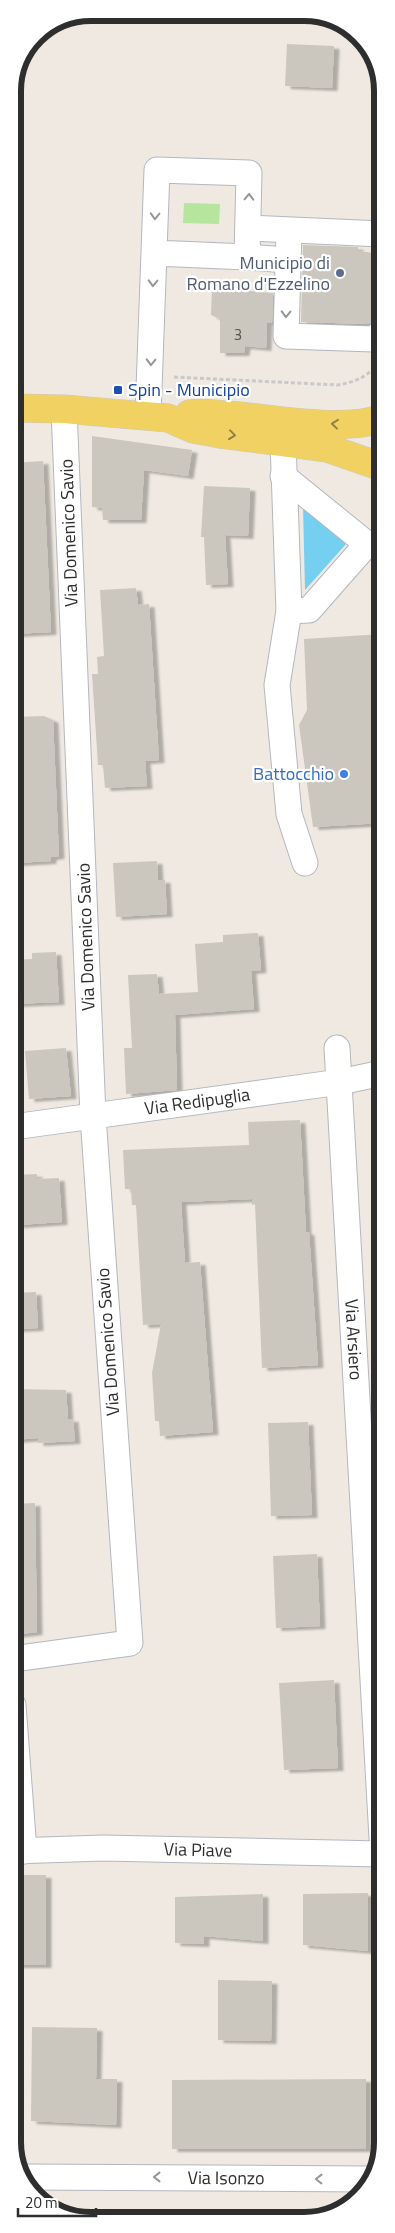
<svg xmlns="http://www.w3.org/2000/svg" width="395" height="2233" viewBox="0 0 395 2233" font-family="'Titillium Web',sans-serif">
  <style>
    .green { fill: #b6e59e }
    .water { fill: #75cff0 }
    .building { fill: #cbc7bf; filter: url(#shadow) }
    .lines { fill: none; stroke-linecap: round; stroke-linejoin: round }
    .minor-casing { stroke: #b4b7c1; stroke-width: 27 }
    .major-casing { stroke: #c9c9c9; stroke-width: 29 }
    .path { stroke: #c9c9c9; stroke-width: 3; stroke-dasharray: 4 2.5; stroke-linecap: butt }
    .minor { stroke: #fff; stroke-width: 25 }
    .major { stroke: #f2d163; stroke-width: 28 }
    .oneway { stroke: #969696 }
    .oneway2 { stroke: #908048 }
    .service-dot { fill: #5c6f8a; stroke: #fff; stroke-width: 2 }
    .transit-dot { fill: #1a4fb4; stroke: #fff; stroke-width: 2 }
    .shop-dot { fill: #3f7fe0; stroke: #fff; stroke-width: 2 }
    .labels { text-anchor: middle; stroke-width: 4.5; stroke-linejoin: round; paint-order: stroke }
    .number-label { font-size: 15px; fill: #555452 }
    .service-label { font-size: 18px; fill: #4e5e75; stroke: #fff; text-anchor: end }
    .transit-label { font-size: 18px; fill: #164399; stroke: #fff; text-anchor: start }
    .street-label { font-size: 18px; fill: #2e2e2e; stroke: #fff }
    .shop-label { font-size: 18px; fill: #366cbe; stroke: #fff; text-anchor: end }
    .rim { fill: none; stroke: #2e2e2e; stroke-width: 6 }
  </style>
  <defs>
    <filter id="shadow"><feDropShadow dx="5.5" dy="3" stdDeviation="1" flood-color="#0004"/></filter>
  </defs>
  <rect width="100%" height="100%" fill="#efe9e1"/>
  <!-- green -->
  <path class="green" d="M 184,203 L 220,204 L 219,224 L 183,223 Z"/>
  <!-- water -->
  <path class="water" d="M 303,506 L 347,543 L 305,590 Z"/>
  <!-- building -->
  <path class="building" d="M 287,44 L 334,46 L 332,88 L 285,86 Z
    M 303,245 L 358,247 L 358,251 L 382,254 L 376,313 L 381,318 L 368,324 L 301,322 Z
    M 212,288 L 273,293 L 272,323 L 267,322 L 266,348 L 245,346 L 244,353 L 220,353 L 220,319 L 211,315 Z
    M 92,436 L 192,450 L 188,476 L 144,470 L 141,520 L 103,520 L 102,508 L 92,507 Z
    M 43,461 L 51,632 L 13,634 L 13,463 Z
    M 204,486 L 250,488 L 248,536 L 225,535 L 228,584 L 206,585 L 204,537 L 201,537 Z
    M 136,588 L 138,605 L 149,604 L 159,760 L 145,761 L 147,786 L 105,788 L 103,765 L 98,765 L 92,674 L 98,674 L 97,657 L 104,656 L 100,590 Z
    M 382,634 L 382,823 L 313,827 L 299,725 L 307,710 L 304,639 Z
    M 44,716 L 53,720 L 59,856 L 51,857 L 51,861 L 15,863 L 13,717 Z
    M 157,861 L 158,880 L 165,880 L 167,914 L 116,917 L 113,863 Z
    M 258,933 L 261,970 L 251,971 L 254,1009 L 175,1015 L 177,1090 L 126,1094 L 124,1048 L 132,1048 L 128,975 L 157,974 L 159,994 L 198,992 L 195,944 L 223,942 L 223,935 Z
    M 56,952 L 59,1002 L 13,1004 L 13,960 L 32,959 L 32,953 Z
    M 66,1048 L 71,1096 L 29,1099 L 25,1051 Z
    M 300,1120 L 306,1232 L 309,1232 L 318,1365 L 262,1368 L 255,1204 L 252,1205 L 252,1199 L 181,1202 L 185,1263 L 200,1262 L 213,1432 L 160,1436 L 159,1421 L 155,1421 L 152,1373 L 161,1324 L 143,1325 L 136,1205 L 132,1205 L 131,1189 L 125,1189 L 123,1150 L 249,1145 L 248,1122 Z
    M 37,1174 L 37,1179 L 59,1178 L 62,1222 L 18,1225 L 17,1217 L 13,1217 L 13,1175 Z
    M 36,1292 L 38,1328 L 13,1329 L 13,1293 Z
    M 13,1389 L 66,1390 L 68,1419 L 73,1419 L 75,1441 L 38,1443 L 38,1438 L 13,1440 Z
    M 308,1422 L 312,1515 L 271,1516 L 268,1423 Z
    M 35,1503 L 37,1632 L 13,1635 L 13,1504 Z
    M 317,1554 L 320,1626 L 276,1628 L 273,1556 Z
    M 334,1680 L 338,1768 L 284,1770 L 279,1683 Z
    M 13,1875 L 46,1875 L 46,1965 L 13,1965 Z
    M 368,1893 L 368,1951 L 303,1945 L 303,1894 Z
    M 263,1894 L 263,1941 L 204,1936 L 204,1944 L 175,1943 L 175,1897 Z
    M 218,1980 L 272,1981 L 271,2041 L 218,2040 Z
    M 32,2027 L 97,2028 L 96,2079 L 117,2079 L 116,2125 L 31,2121 Z
    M 366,2079 L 366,2149 L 172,2149 L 172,2080 Z"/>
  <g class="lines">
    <defs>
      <g id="minor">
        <path d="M 248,228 L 382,234"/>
        <path d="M 289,231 L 286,336 L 373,339 L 382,332"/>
        <path d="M 247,257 L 287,260"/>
        <path d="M 148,416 C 151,334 154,252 157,170 L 249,173 L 247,257 L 154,253"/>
        <path d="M 283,442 L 289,611 L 277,685 L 289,814 L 305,863"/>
        <path d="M 283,476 L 367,544 L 309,610 L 289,611"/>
        <path id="s1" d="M 337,1048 L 382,1838"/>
        <path id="s2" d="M 13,1127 L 340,1082 L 382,1073"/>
        <path d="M 13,1659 L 130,1643 L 93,1116 L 64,409"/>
        <path d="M 13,1705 L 24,1851"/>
        <path id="s3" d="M 13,1851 L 103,1848 L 382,1854"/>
        <path id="s4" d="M 25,2177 L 368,2179"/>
      </g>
      <path id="major" d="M 13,408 L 64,409 L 168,418 L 193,429 L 220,434 L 327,448 L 382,467
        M 189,414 C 202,412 215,414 228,415 C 270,418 344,433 382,418"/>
    </defs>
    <!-- minor casing -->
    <use href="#minor" class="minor-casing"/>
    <!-- major casing -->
    <use href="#major" class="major-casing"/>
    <!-- path -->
    <path class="path" d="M 174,377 L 338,385 C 355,382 368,377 378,363"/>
    <!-- minor -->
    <use href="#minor" class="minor"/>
    <!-- major -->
    <use href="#major" class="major"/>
  </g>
  <!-- one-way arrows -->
  <defs><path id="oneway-chevron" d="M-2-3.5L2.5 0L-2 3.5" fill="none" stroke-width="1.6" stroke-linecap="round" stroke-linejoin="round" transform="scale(1.25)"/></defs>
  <g class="oneway">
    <use href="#oneway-chevron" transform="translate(249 197) rotate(-88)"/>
    <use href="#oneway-chevron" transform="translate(155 216) rotate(92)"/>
    <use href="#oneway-chevron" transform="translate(153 283) rotate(92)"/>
    <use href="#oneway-chevron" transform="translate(286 314) rotate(91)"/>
    <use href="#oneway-chevron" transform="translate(151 362) rotate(92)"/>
    <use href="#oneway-chevron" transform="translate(157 2177) rotate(-180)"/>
    <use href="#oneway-chevron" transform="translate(319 2179) rotate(-179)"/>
  </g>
  <g class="oneway2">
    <use href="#oneway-chevron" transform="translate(335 424) rotate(-174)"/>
    <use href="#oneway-chevron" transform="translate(232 435) rotate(7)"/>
  </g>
  <!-- markers -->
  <circle class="service-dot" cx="340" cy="273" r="5"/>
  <rect class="transit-dot" x="113" y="385" width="10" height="10" rx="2.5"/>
  <circle class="shop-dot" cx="344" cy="774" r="5"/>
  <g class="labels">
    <!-- number labels -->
    <g class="number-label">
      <text x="238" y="340">3</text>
    </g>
    <!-- service labels -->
    <g class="service-label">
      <text x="330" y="269">Municipio di<tspan x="330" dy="21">Romano d'Ezzelino</tspan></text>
    </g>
    <!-- transit labels -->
    <g class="transit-label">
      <text x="128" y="396">Spin - Municipio</text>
    </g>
    <!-- street labels -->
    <g class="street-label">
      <text transform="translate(69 533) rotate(-92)" y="6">Via Domenico Savio</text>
      <text transform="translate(86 937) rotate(-92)" y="6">Via Domenico Savio</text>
      <text dy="6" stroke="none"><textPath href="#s2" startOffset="186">Via Redipuglia</textPath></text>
      <text dy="6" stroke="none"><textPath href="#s1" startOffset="292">Via Arsiero</textPath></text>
      <text transform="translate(108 1342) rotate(-94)" y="6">Via Domenico Savio</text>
      <text dy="6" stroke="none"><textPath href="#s3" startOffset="185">Via Piave</textPath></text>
      <text dy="6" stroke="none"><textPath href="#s4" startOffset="201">Via Isonzo</textPath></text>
    </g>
    <!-- shop labels -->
    <g class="shop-label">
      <text x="334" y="780">Battocchio</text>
    </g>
  </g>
  <!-- crop -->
  <path d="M0 0H395V2233H0ZM91 21H304A70 70 0 0 1 374 91V2142A70 70 0 0 1 304 2212H91A70 70 0 0 1 21 2142V91A70 70 0 0 1 91 21Z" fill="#fff" fill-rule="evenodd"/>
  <path class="rim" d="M91 21H304A70 70 0 0 1 374 91V2142A70 70 0 0 1 304 2212H91A70 70 0 0 1 21 2142V91A70 70 0 0 1 91 21Z"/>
  <!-- scale -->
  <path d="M18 2208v8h78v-8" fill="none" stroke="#2e2e2e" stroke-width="2.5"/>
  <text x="25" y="2208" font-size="15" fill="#2e2e2e" stroke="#ffffff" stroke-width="4" paint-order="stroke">20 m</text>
</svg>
